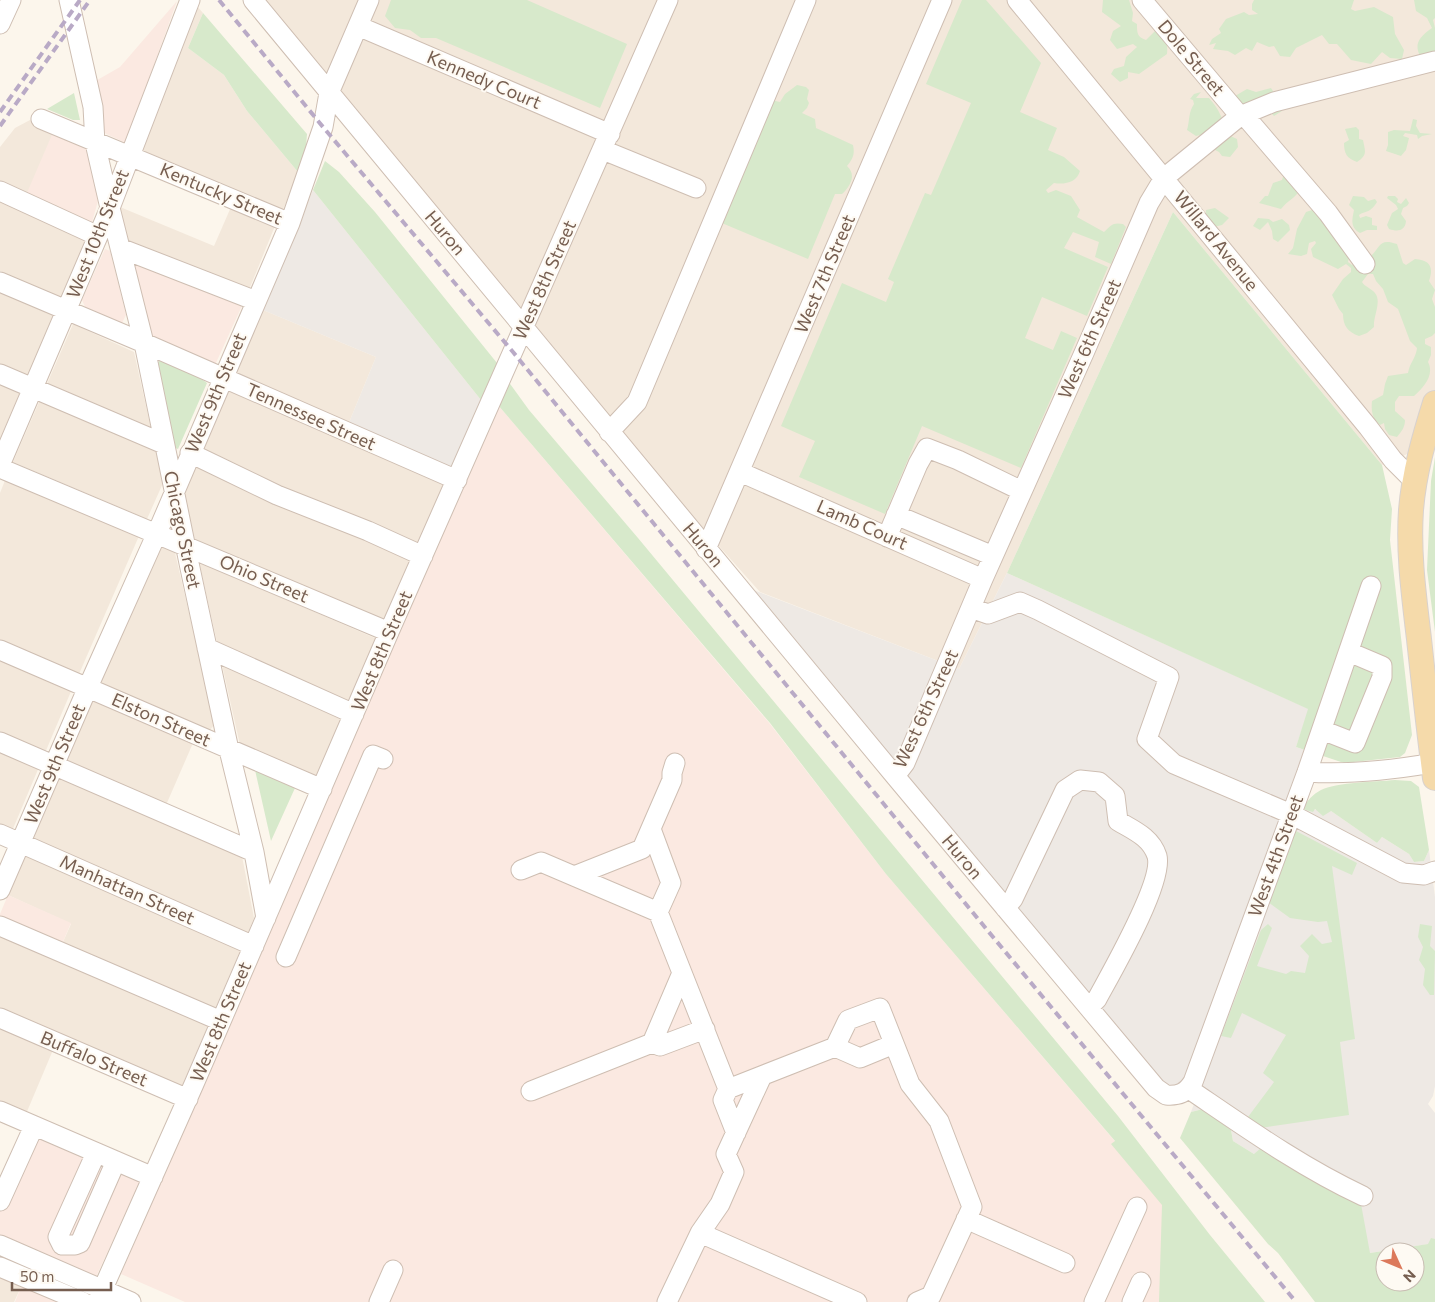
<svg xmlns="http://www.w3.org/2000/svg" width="1435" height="1302" viewBox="0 0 1435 1302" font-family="Commissioner,sans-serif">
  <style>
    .residential { fill: #f3e8db }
    .commercial { fill: #fbe9e1 }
    .industrial { fill: #eee9e4 }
    .green { fill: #d7e9cb; fill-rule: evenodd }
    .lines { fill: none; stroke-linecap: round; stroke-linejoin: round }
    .minor-casing { stroke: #cebeb2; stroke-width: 21 }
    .major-casing { stroke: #d9d2ce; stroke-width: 26 }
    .minor { stroke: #fff; stroke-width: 19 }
    .major { stroke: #f5daaa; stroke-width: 24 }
    .rail { stroke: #b9aac6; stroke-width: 4; stroke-dasharray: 8 5; stroke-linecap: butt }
    .labels { text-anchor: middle; stroke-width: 4; stroke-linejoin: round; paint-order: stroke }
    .street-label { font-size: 18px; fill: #765e50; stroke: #fefaf3 }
  </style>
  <rect width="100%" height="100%" fill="#fcf6ec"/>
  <!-- residential -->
  <path class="residential" d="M 262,0 L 1435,0 L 1435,442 L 1382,465 L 1173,212 L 1007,573 L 959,669 L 760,592 L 701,526 Z
    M 196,5 L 203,13 L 188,48 L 224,75 L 247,111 L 298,172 L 282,212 L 142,150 Z
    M 30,120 L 54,130 L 89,233 L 61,298 L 0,271 L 0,147 L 15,128 Z
    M 120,207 L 214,246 L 231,207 L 275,226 L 246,297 L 128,251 Z
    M 0,292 L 54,315 L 0,439 Z
    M 263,310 L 376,357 L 348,425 L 234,376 Z
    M 73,324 L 134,352 L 163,483 L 147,519 L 13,462 Z
    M 229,387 L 446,483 L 384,623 L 192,541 L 182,497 Z
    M 6,478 L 139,536 L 79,674 L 0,641 L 0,493 Z
    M 160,544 L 175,553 L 215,724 L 209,731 L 100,683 Z
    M 199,562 L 377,639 L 316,778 L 240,745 Z
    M 0,659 L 72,689 L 12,831 L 0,825 Z
    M 92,699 L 193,743 L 163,812 L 240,846 L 254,918 L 248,933 L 31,839 Z
    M 25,856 L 242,947 L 182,1086 L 0,1009 L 0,926 L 59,951 L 71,924 L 8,895 Z
    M 0,1027 L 53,1050 L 23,1121 L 0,1111 Z
    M 0,1277 L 21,1287 L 14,1302 L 0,1302 Z"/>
  <!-- commercial -->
  <path class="commercial" d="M 177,1 L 126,143 L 102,132 L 92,83 L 120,67 Z
    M 54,130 L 88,146 L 98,201 L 89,233 L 23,202 Z
    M 105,249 L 110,251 L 126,315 L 122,323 L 86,309 L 82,300 Z
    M 128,251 L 246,297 L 215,365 L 150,339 Z
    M 498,405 L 770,724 L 886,874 L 1131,1160 L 1173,1218 L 1168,1302 L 185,1302 L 121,1274 Z
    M 8,895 L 71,923 L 59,951 L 0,926 L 0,914 Z
    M 30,1124 L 144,1173 L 96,1277 L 0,1236 L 0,1193 Z
    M 21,1287 L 60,1302 L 15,1302 Z"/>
  <!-- industrial -->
  <path class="industrial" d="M 313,190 L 481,400 L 451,469 L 348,425 L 376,357 L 263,310 Z
    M 1007,573 L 1309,709 L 1296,747 L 1305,750 L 1184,1080 L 1178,1086 L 1161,1083 L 751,589 L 959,669 Z
    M 1302,809 L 1331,811 L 1377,843 L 1382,837 L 1409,854 L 1414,862 L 1424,861 L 1429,850 L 1435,897 L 1435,1086 L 1433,1096 L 1428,1104 L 1435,1113 L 1435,1239 L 1431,1239 L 1429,1244 L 1370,1253 L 1254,1154 L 1233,1141 L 1231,1130 L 1203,1109 L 1191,1112 Z"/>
  <!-- green -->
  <path class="green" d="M 391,0 L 527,0 L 627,44 L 600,108 L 436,38 L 421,38 L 410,30 L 395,28 L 385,16 Z
    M 962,0 L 986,0 L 1041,63 L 1020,112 L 1057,128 L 1048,150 L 1064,157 L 1080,171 C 1077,182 1065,185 1054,183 L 1046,190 L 1048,193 L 1056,190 L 1071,196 L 1080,210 L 1077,217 L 1104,232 C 1111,225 1113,222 1123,224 L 1126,227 L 1111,264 L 1095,257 L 1099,242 L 1073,232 L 1064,248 L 1108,267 L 1087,316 L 1042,297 L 1025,338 L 1053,350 L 1061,331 L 1077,338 L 1021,468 L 922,426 L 885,514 L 799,477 L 815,441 L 781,426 L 842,283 L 886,302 L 894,282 L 888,279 L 925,193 L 931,195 L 971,103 L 926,84 Z
    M 1103,0 L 1129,0 L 1133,13 L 1132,21 L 1137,24 C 1137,33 1137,37 1146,40 L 1155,31 C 1166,36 1168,42 1167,54 L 1139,74 L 1128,72 L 1128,78 L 1120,82 L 1111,74 L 1114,69 L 1124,66 L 1126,57 L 1137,47 L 1133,44 L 1117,49 L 1110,40 L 1113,31 L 1121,26 L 1102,12 Z
    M 1254,0 L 1354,0 L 1351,9 L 1355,11 L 1374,7 L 1393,17 L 1395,34 L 1404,50 L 1402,59 L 1390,58 L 1382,52 L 1371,64 L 1351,60 L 1337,44 L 1329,44 L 1322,35 L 1296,48 L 1290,57 L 1280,56 L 1274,46 L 1269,47 L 1257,42 L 1252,51 L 1246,48 L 1235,55 L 1228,51 L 1213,49 L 1216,43 L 1209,45 L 1212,39 L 1221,33 L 1219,29 L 1226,19 L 1244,12 L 1249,15 L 1258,14 L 1252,10 L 1252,4 Z
    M 1414,0 L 1435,0 L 1435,18 L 1433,20 L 1435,28 L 1435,66 L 1427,68 C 1415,49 1412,42 1432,28 L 1427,18 L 1416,11 Z
    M 203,13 L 307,134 L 306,148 L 298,172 L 247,111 L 224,75 L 188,48 Z
    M 797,85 L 806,87 L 809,90 L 807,99 L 809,103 L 807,108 L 802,113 L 815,119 L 816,128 L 853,145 C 855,154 853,159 847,166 C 857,175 850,187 842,194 L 835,194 L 808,259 L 717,221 L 771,100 L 780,102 L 785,94 Z
    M 1271,88 C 1277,96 1275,104 1282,111 L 1274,116 L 1272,114 L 1274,107 L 1248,111 L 1235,96 L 1247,89 L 1256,92 Z
    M 1201,92 L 1196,98 L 1209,98 C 1219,109 1224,120 1226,134 L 1237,139 L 1238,147 L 1230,157 L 1222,156 L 1219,152 L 1211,148 L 1204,134 L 1196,136 L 1187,130 C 1190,120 1188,113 1194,104 L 1193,100 L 1190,99 L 1194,94 Z
    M 74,93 L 80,120 L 73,120 L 47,109 Z
    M 1413,119 L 1417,120 L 1416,126 L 1420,133 L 1432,134 L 1422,136 L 1418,139 L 1417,135 L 1405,133 L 1403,136 L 1409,138 L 1406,150 L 1401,156 L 1386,151 L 1388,145 L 1388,132 L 1394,130 L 1410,131 Z
    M 1356,127 L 1359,130 L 1359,139 L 1363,140 C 1365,151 1368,155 1357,162 C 1347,158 1344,154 1344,143 L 1349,140 L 1345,129 Z
    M 325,161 L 339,172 L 375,212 L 497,363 L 481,400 L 313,190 Z
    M 1285,170 L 1301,188 C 1296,198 1288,200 1281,209 L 1259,203 L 1265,196 L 1268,196 L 1273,183 L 1282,180 Z
    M 1353,196 L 1364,197 L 1368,201 L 1375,199 L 1377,202 C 1375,205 1373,208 1370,210 C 1367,212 1363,212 1359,215 L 1360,218 L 1366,216 L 1372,218 L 1372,225 L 1377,226 L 1377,230 L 1367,230 L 1360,233 C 1350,227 1352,220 1354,210 L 1349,205 Z
    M 1388,196 L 1395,196 L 1398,199 L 1397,202 L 1401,204 L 1406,198 L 1409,203 L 1407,206 L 1403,208 L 1401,214 L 1406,221 C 1405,231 1398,232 1389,229 L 1387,225 L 1392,213 L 1398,209 L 1396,205 L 1387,198 Z
    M 1215,208 L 1229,218 L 1222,225 L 1210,228 L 1205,219 L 1206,210 Z
    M 1312,210 L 1319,212 L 1349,257 L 1348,262 L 1352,265 C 1358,261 1366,261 1371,256 C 1381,246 1379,238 1397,244 L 1403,263 L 1406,265 L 1415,259 C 1430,260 1434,267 1429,281 L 1435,290 L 1432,299 L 1435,307 L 1435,333 L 1432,336 L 1425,339 L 1425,344 L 1431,347 L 1431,355 L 1428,362 C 1435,375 1423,388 1414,396 L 1399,396 L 1395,402 L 1395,411 L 1405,420 C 1405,427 1402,431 1397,437 L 1389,435 L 1385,429 L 1384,423 L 1380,425 C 1372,418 1371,411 1372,401 L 1383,395 L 1385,384 L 1388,376 L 1408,373 C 1410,362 1416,358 1417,348 L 1410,341 L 1398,309 L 1388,302 L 1383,289 L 1376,281 L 1373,274 L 1368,274 L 1362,282 C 1365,287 1371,288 1375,293 C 1382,302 1373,316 1374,327 L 1367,333 L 1359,336 C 1348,332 1343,326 1343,314 L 1339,309 L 1332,295 L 1343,279 L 1351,272 L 1351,268 L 1346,264 L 1338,269 L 1313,257 L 1311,249 L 1316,243 L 1315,241 L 1309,243 L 1307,254 L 1301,256 L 1288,254 L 1293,248 L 1297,229 L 1306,212 Z
    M 1173,212 L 1382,465 L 1392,509 L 1390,540 L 1412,735 L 1405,753 L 1400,757 L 1344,763 L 1296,747 L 1308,709 L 1007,573 Z
    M 1258,218 L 1269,219 L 1273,222 L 1282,219 L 1289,225 L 1290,230 L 1278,242 L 1273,239 L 1272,231 L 1268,222 L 1260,230 L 1253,226 Z
    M 159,361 C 175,363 194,373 207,383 L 178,449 L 173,447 L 155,366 Z
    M 508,381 L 529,410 L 638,538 L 1118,1116 L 1210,1235 L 1265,1302 L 1159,1302 L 1162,1205 L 1111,1144 L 1115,1141 L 886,874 L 770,723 L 498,405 Z
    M 1435,457 L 1435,632 L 1427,570 L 1431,481 Z
    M 255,770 L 295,788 L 271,841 Z
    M 1395,780 L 1411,781 L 1419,787 L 1429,850 L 1424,861 L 1414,862 L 1409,854 L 1382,837 L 1377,843 L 1331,811 L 1323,816 L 1315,809 L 1313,812 L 1302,809 C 1307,801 1313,794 1321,790 C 1339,782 1374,782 1395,780 Z
    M 1296,831 L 1357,863 L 1352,875 L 1332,866 L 1355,1039 L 1340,1042 L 1349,1115 L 1260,1128 L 1245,1121 L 1274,1082 L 1263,1073 L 1286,1035 L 1242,1013 L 1231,1038 L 1221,1036 L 1261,930 L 1268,924 L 1272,928 L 1257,966 L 1286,974 L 1291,971 L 1305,973 L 1309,956 L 1300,946 L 1312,934 L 1322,944 L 1332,942 L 1327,921 L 1318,922 L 1290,918 L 1268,902 Z
    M 1420,924 L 1432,926 L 1430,946 L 1435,951 L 1434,995 L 1430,995 L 1423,985 L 1425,969 L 1419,960 L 1423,947 L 1418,937 Z
    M 1203,1109 L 1231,1130 L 1233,1141 L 1254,1154 L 1261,1148 L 1361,1204 L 1370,1253 L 1428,1244 L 1431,1238 L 1435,1239 L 1435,1302 L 1315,1302 L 1278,1253 L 1268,1244 L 1180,1138 L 1191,1112 ZM 1385,1252 L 1415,1252 L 1415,1282 L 1385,1282 Z"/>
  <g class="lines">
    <defs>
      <path id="minor" d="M 69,0 L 93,107 L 95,143 L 110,208 L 144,343 L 190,568 L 229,750 L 254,852 L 266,918
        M 253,0 L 895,776 L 1156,1088 L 1166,1095 C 1179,1096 1186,1093 1193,1082 L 1307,772 L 1371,586
        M 1017,0 L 1368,427 L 1393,460 L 1415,482
        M 1142,0 L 1240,116
        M 0,24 L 11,0
        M 358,26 L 610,134
        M 1244,115 L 1328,213 L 1365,264
        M 41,119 L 290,223
        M 603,150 L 696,188
        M 0,191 L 98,236
        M 120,248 L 256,301
        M 0,282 L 144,343 L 457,480
        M 0,374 L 164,444
        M 609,432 L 637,402 L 806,0
        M 190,453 L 277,495 L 368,531 L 423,556
        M 0,465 L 110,208 L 190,0
        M 0,468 L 389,632
        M 740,472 L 983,579
        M 896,515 L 993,556
        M 887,537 L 918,464 L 927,448 L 958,460 L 1022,491
        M 706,549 L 942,0
        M 971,608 L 988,614 L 1020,602 L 1038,610 L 1169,677 L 1147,739 L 1174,764 L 1291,814 L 1403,873 L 1424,875 L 1435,871
        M 207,648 L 354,714
        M 0,650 L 322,789
        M 1322,730 L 1355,743 L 1382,677 L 1382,666 L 1349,652
        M 0,742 L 254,852
        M 1307,772 C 1349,775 1392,770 1433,763
        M 895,776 L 905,763 L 983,579 L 1084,353 L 1149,203 L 1164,178 L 1240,116 L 1274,102 L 1435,61
        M 651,829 L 671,883 L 658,912
        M 0,834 L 254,946
        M 521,870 L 541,862 L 658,912 L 728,1089 L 723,1100 L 736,1133
        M 574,876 L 642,849 L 672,780 L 672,773 L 675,763
        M 0,890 L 88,687 L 157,533 L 290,223 L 323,127 L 329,93 L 369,0
        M 1005,908 L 1013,899 L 1065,790 L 1080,780 L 1099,782 L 1115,796 L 1118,821 C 1133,830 1151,837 1157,856 C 1164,882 1111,973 1097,999 L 1089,1007
        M 0,926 L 221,1021
        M 286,957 L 373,755 L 383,759
        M 0,1018 L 188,1099
        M 652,1043 L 682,973
        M 835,1047 L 848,1020 L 880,1008 L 910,1084 L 939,1121 L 972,1207 L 931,1296 L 917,1302
        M 728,1089 L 835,1047 L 860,1058 L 894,1044
        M 1189,1089 C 1245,1127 1301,1167 1363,1196
        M 531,1091 L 652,1043 L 660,1046 L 705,1029
        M 0,1111 L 153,1177
        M 0,1201 L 34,1126
        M 966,1219 L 1065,1263
        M 700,1233 L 857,1302
        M 0,1245 L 131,1302
        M 62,1245 L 75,1245 L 80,1243 L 116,1161
        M 62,1245 L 58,1237 L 96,1153
        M 0,1267 L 83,1302
        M 97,1302 L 194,1084 L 389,632 L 668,0
        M 379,1302 L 393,1270
        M 667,1302 L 700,1233 L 720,1204 L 734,1172 L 726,1154 L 762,1076
        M 1094,1302 L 1137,1207
        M 1132,1302 L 1141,1282"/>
      <path id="major" d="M 1435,403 C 1424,438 1414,473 1411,510 C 1408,553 1414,596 1419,639 C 1424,685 1429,732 1435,778"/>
    </defs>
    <!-- minor casing -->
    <use href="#minor" class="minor-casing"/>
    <!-- major casing -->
    <use href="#major" class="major-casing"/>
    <!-- minor -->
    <use href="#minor" class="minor"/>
    <!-- major -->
    <use href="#major" class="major"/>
    <!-- rail -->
    <path class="rail" d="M 219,0 L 323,127 L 513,352 L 988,931 L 1296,1302
      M 0,112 L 80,0
      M 0,126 L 90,0"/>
  </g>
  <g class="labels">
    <!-- street labels -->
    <g class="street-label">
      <text transform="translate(1191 58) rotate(50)" y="6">Dole Street</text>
      <text transform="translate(484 80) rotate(23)" y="6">Kennedy Court</text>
      <text transform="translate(221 194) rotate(23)" y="6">Kentucky Street</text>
      <text transform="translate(445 233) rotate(50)" y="6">Huron</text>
      <text transform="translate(98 234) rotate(-68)" y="6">West 10th Street</text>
      <text transform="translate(1216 241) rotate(51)" y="6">Willard Avenue</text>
      <text transform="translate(825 274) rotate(-67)" y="6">West 7th Street</text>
      <text transform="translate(545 280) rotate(-66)" y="6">West 8th Street</text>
      <text transform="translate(1090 339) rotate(-66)" y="6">West 6th Street</text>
      <text transform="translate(216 393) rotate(-67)" y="6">West 9th Street</text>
      <text transform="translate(311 417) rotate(24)" y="6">Tennessee Street</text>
      <text transform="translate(862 525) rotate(24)" y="6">Lamb Court</text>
      <text transform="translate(182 530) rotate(78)" y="6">Chicago Street</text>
      <text transform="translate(703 545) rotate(50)" y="6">Huron</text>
      <text transform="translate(264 579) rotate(23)" y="6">Ohio Street</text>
      <text transform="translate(382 651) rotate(-67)" y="6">West 8th Street</text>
      <text transform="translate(926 709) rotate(-65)" y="6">West 6th Street</text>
      <text transform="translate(161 720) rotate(24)" y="6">Elston Street</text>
      <text transform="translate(55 764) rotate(-67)" y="6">West 9th Street</text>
      <text transform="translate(1276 856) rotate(-70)" y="6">West 4th Street</text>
      <text transform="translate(962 857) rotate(50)" y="6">Huron</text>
      <text transform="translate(127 890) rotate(24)" y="6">Manhattan Street</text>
      <text transform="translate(221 1022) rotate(-67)" y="6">West 8th Street</text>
      <text transform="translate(94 1059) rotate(23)" y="6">Buffalo Street</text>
    </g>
  </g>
  <!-- north arrow -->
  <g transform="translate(1400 1267) rotate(134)"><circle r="24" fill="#fefaf3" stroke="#c8bcb2"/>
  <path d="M0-4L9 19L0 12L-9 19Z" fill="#dc795b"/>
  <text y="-8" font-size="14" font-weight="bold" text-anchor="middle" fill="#765e50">N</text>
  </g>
  <!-- scale -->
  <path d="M12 1282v8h99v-8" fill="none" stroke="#765e50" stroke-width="2.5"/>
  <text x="20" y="1282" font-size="15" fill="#765e50" stroke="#fefaf3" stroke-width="4" paint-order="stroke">50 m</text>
</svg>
